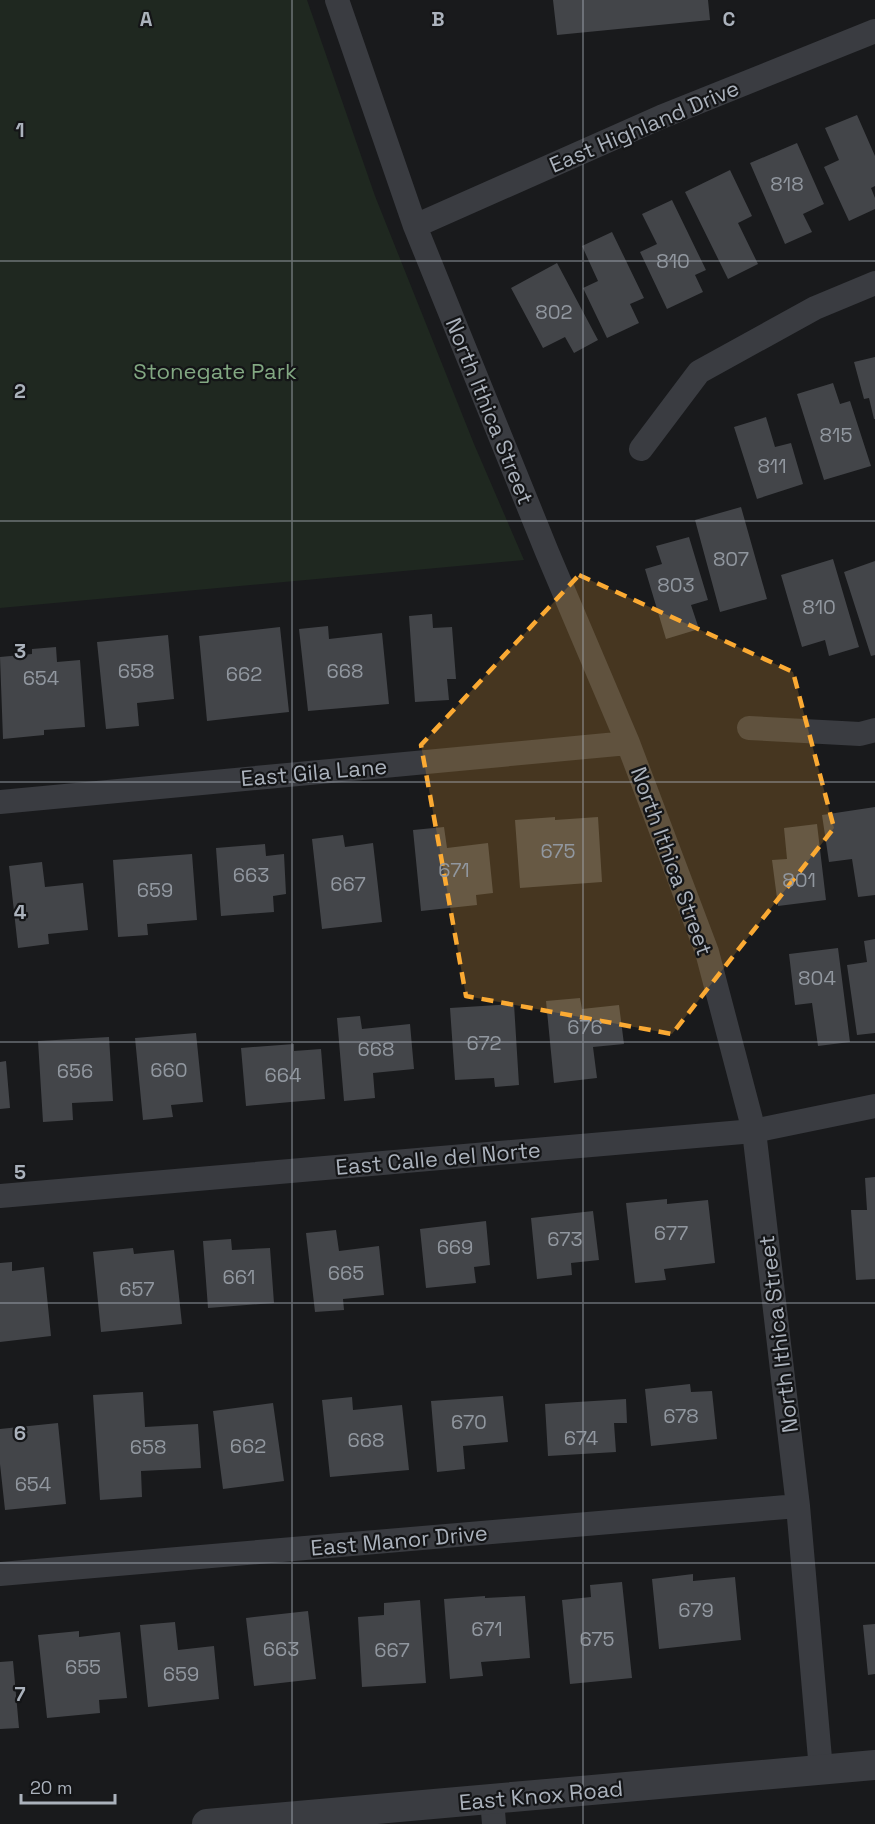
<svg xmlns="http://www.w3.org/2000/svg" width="875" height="1824" viewBox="0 0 875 1824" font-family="'Space Grotesk',sans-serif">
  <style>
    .green { fill: #1f2820 }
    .building { fill: #434549 }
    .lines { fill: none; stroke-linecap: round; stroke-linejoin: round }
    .minor { stroke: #3a3c41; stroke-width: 24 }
    .tertiary { stroke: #3a3c41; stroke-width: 30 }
    .marked { fill: #fbaa33; fill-opacity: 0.2; stroke: #fbaa33; stroke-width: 4.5; stroke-dasharray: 12 8; stroke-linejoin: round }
    .grid { fill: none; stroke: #abb2bc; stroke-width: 1.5; stroke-opacity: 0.55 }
    .labels { text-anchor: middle; stroke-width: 4.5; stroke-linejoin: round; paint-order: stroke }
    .number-label { font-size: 20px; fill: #91979f }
    .street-label { font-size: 22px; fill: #abb2bc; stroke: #141517 }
    .park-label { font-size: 22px; fill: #82a882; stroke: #141517 }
    .grid-label { font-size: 20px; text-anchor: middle; font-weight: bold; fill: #abb2bc; stroke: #141517; stroke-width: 4.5; stroke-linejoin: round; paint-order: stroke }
  </style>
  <rect width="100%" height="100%" fill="#191a1c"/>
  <!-- green -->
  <path class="green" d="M 0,0 L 307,0 L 375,196 L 474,444 L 524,560 L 0,608 Z"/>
  <!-- building -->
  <path class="building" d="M 553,0 L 708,0 L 710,20 L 557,35 Z
    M 857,115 L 875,156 L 875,186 L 871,188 L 875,198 L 875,209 L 849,221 L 824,167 L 839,160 L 825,128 Z
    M 797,143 L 824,204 L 803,214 L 812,232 L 785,244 L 750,163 Z
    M 730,170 L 752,216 L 738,223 L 758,264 L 728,279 L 685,192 Z
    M 672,200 L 706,270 L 695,275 L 703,292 L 667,309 L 640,252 L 657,244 L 642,214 Z
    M 612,232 L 644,298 L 630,304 L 639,323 L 607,338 L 583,288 L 598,281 L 582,246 Z
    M 557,263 L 598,340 L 574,353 L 565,337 L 543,348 L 511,288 Z
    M 875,357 L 875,419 L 874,419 L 869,398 L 864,399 L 854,362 Z
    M 833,383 L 840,404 L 850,401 L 871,466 L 824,480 L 797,394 Z
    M 766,417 L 775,447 L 791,443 L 803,484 L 757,499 L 734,427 Z
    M 741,507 L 767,599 L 720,612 L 695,520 Z
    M 689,537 L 708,600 L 691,605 L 699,629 L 666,639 L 645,569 L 662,564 L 656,546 Z
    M 833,559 L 859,647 L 829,656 L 825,640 L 802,647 L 781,575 Z
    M 875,561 L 875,655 L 871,656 L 844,572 Z
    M 432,614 L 433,628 L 452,627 L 456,679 L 447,679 L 449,700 L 415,702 L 409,616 Z
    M 328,626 L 329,639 L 382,633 L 389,704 L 308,711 L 299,629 Z
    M 280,627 L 289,712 L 207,721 L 199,636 Z
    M 168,635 L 174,699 L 137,703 L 139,726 L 106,729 L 97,642 Z
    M 56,647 L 57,662 L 80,660 L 85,727 L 44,730 L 44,735 L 3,739 L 0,657 L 32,654 L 32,649 Z
    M 875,807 L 875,895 L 858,897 L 852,859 L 829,862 L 822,815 Z
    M 555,817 L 555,820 L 598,817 L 602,882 L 520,888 L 515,820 Z
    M 817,824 L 826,900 L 778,906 L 772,860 L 787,859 L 784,828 Z
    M 444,827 L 447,848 L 488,843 L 493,893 L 476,895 L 477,905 L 421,911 L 413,830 Z
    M 343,835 L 345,847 L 373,843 L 382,922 L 322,929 L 312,839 Z
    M 265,844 L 266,856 L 284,854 L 286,894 L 273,896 L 274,912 L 221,916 L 216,848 Z
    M 192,854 L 197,920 L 147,924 L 148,935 L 118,937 L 113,860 Z
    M 42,862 L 45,887 L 83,883 L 88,930 L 48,934 L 49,944 L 18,948 L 9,866 Z
    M 875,939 L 875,1033 L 857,1035 L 847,965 L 867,962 L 864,941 Z
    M 838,948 L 850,1042 L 818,1046 L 812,1003 L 795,1005 L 789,954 Z
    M 580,998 L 582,1009 L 619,1005 L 624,1044 L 593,1047 L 597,1078 L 554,1083 L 546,1001 Z
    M 514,1004 L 519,1085 L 495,1087 L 494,1078 L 455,1080 L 450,1008 Z
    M 360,1016 L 362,1029 L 410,1024 L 414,1069 L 373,1073 L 375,1098 L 344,1101 L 337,1018 Z
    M 196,1033 L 203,1102 L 171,1105 L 173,1117 L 143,1120 L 135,1038 Z
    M 109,1037 L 113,1101 L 72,1103 L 73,1120 L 43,1122 L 38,1041 Z
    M 294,1044 L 294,1051 L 321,1049 L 325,1099 L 246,1106 L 241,1048 Z
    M 6,1061 L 10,1108 L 0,1109 L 0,1062 Z
    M 875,1177 L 875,1279 L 856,1280 L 851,1210 L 867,1210 L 865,1178 Z
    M 667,1199 L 667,1204 L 708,1200 L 715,1263 L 664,1269 L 666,1280 L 635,1283 L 626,1203 Z
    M 593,1211 L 599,1260 L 571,1263 L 572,1275 L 537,1279 L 531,1218 Z
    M 486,1221 L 490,1265 L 474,1267 L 476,1283 L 426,1288 L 420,1229 Z
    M 336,1230 L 339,1251 L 379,1246 L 384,1295 L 343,1299 L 344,1310 L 315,1312 L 306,1233 Z
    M 231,1239 L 232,1250 L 270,1248 L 274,1303 L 208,1308 L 203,1241 Z
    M 133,1248 L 134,1254 L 174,1250 L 182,1324 L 101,1332 L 93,1252 Z
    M 12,1262 L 12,1271 L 44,1267 L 51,1336 L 0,1342 L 0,1263 Z
    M 690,1384 L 691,1392 L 712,1391 L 717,1439 L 651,1446 L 645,1389 Z
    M 143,1392 L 145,1427 L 198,1424 L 201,1468 L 141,1471 L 142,1497 L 100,1500 L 93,1395 Z
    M 503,1396 L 508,1442 L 463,1446 L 465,1469 L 437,1472 L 431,1401 Z
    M 352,1397 L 353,1410 L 402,1405 L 409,1470 L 330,1477 L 322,1400 Z
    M 626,1399 L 627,1423 L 614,1423 L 616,1452 L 548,1456 L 545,1404 Z
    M 273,1403 L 284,1481 L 223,1489 L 213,1411 Z
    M 58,1423 L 66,1504 L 5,1510 L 0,1464 L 0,1429 Z
    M 693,1574 L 693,1581 L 735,1577 L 741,1640 L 659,1649 L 652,1579 Z
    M 622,1582 L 632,1678 L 570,1684 L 562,1600 L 591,1597 L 590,1585 Z
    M 485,1596 L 485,1598 L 525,1596 L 530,1658 L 481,1662 L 483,1676 L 450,1679 L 444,1599 Z
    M 420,1600 L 426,1683 L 362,1687 L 358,1617 L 384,1615 L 384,1603 Z
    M 308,1611 L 316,1679 L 254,1686 L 246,1618 Z
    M 175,1622 L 178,1650 L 214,1646 L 219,1699 L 148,1707 L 140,1625 Z
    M 875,1624 L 875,1674 L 868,1675 L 863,1625 Z
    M 79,1631 L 79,1637 L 120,1632 L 127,1698 L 99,1700 L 100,1713 L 47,1718 L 38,1635 Z
    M 13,1661 L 19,1728 L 0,1729 L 0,1662 Z"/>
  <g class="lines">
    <!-- minor -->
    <path class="minor" d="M 337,0 L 415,226 L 547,552 L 628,743 L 707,952 L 754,1131 L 798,1506 L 821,1770
      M 415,226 L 661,117 L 875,31
      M 641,449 L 699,372 L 815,308 L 875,283
      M 749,728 L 860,734 L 875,730
      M 0,802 L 628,743
      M 0,1196 L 754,1131 L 875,1106
      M 0,1574 L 798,1506
      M 492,1799 L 494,1824"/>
    <!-- tertiary -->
    <path class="tertiary" d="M 207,1824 L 875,1765"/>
  </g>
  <!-- marked area -->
  <path class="marked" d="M 579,575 L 793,672 L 834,828 L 672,1034 L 466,996 L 421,745 Z"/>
  <!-- grid -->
  <path class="grid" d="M 292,0 L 292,1824M 583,0 L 583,1824M 0,261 L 875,261M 0,521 L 875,521M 0,782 L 875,782M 0,1042 L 875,1042M 0,1303 L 875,1303M 0,1563 L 875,1563"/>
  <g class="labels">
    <!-- number labels -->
    <g class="number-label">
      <text x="787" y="191">818</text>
      <text x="673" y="268">810</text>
      <text x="554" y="319">802</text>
      <text x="836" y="442">815</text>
      <text x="772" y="473">811</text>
      <text x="731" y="566">807</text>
      <text x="676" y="592">803</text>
      <text x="819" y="614">810</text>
      <text x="136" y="678">658</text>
      <text x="345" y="678">668</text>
      <text x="244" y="681">662</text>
      <text x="41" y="685">654</text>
      <text x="558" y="858">675</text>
      <text x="454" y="877">671</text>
      <text x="251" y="882">663</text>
      <text x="799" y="887">801</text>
      <text x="348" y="891">667</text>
      <text x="155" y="897">659</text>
      <text x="817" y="985">804</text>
      <text x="585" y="1034">676</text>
      <text x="484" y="1050">672</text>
      <text x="376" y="1056">668</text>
      <text x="169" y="1077">660</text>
      <text x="75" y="1078">656</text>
      <text x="283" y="1082">664</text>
      <text x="671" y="1240">677</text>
      <text x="565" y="1246">673</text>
      <text x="455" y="1254">669</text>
      <text x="346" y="1280">665</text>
      <text x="239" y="1284">661</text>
      <text x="137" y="1296">657</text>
      <text x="681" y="1423">678</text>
      <text x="469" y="1429">670</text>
      <text x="581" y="1445">674</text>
      <text x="366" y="1447">668</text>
      <text x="248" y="1453">662</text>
      <text x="148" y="1454">658</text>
      <text x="33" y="1491">654</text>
      <text x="696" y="1617">679</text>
      <text x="487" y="1636">671</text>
      <text x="597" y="1646">675</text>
      <text x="281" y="1656">663</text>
      <text x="392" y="1657">667</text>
      <text x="83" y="1674">655</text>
      <text x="181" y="1681">659</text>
    </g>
    <!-- street labels -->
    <g class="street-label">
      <text transform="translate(644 126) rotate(-23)" y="8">East Highland Drive</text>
      <text transform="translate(490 411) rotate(68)" y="8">North Ithica Street</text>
      <text transform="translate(314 772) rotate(-5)" y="8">East Gila Lane</text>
      <text transform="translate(672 861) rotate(70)" y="8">North Ithica Street</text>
      <text transform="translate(438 1158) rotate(-5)" y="8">East Calle del Norte</text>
      <text transform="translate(778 1334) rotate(-97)" y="8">North Ithica Street</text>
      <text transform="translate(399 1540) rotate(-5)" y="8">East Manor Drive</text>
      <text transform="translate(541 1795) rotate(-5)" y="8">East Knox Road</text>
    </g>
    <!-- park labels -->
    <g class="park-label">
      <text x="215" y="379">Stonegate Park</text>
    </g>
  </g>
  <g class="grid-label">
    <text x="146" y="26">A</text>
    <text x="438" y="26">B</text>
    <text x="729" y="26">C</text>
    <text x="20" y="137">1</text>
    <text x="20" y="398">2</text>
    <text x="20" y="658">3</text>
    <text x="20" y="919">4</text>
    <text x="20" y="1179">5</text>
    <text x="20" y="1440">6</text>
    <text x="20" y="1701">7</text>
  </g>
  <!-- scale -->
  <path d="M21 1794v9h94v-9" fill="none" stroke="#abb2bc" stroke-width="3"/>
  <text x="30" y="1794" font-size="18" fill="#abb2bc" stroke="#141517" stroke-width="4.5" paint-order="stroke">20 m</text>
</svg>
